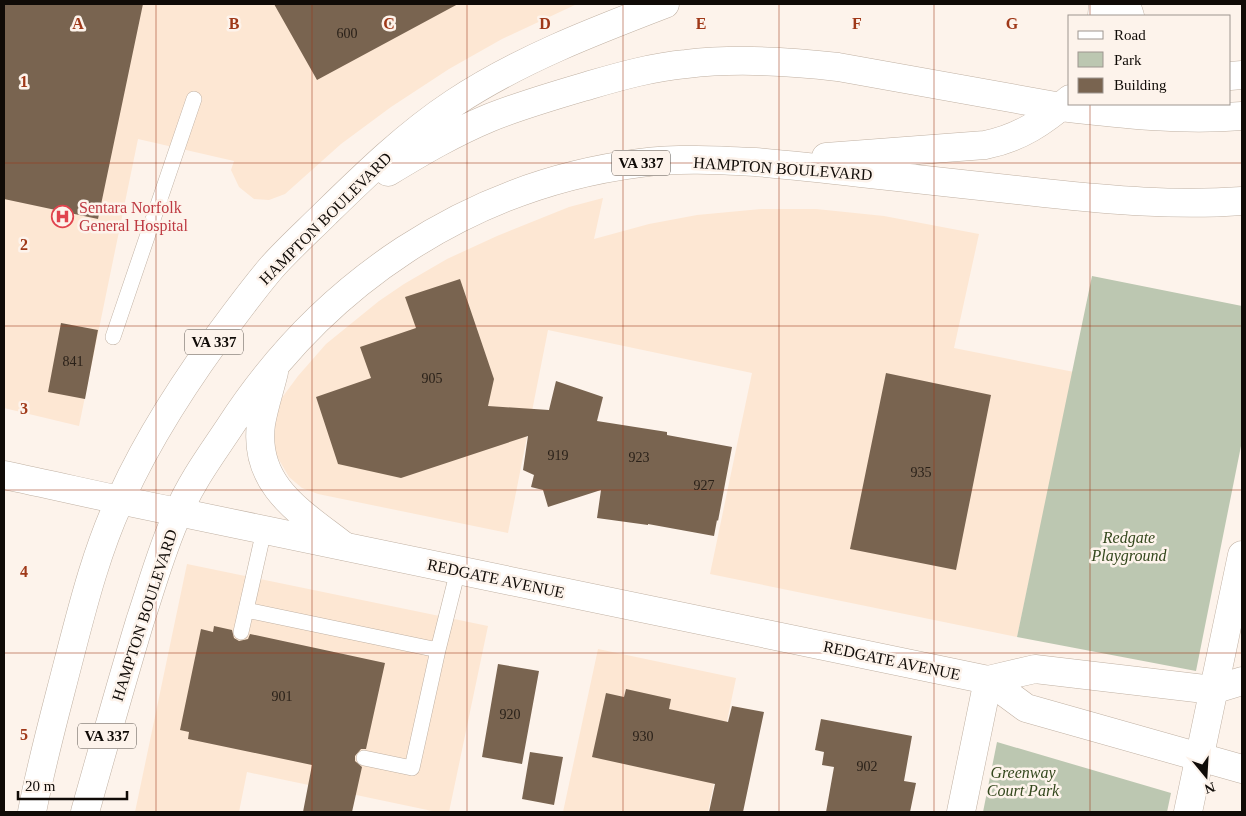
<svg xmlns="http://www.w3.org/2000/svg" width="1246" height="816" viewBox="0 0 1246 816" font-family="Georgia,serif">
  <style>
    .built { fill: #fde7d3 }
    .green { fill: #bcc7b1 }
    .building { fill: #796450 }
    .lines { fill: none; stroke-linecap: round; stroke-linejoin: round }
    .lane-casing { stroke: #c0b1a3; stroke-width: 16 }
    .street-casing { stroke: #c0b1a3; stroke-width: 29 }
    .secondary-casing { stroke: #c0b1a3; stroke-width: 29 }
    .primary-casing { stroke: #c0b1a3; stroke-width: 29 }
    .highway-casing { stroke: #c0b1a3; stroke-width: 29 }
    .lane { stroke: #fff; stroke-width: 15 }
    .street { stroke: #fff; stroke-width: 28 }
    .secondary { stroke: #fff; stroke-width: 28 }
    .primary { stroke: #fff; stroke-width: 28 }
    .highway { stroke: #fff; stroke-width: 28 }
    .grid { fill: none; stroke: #9f3818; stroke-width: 1; stroke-opacity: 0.55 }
    .labels { text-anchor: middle; stroke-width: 5; stroke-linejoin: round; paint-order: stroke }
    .number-label { font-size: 14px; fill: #2a2119 }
    .shield { fill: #fdf3eb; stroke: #57514b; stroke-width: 1 }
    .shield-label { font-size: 15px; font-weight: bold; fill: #100b07 }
    .street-label { font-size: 16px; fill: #100b07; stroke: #fdf3eb }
    .health-label { font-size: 16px; fill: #be3a42; stroke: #fdf3eb; text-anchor: start }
    .park-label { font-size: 16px; font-style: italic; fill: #33471c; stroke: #fdf3eb }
    .grid-label { font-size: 16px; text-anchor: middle; font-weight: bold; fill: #9f3818; stroke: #fdf3eb; stroke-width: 5; stroke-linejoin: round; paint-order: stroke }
  </style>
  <rect width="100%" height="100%" fill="#fdf3eb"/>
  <!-- built -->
  <path class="built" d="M 4,4 L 577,4 L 502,39 L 449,69 L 391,107 L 341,144 L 285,194 L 269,200 L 254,199 L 239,187 L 231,170 L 234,161 L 138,139 L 79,426 L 4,408 Z
    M 603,198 L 594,239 L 649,224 L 697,215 L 761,209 L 816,209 L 884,216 L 979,234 L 954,348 L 1074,372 L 1017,637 L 710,574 L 752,373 L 548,330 L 508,533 L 318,494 L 302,488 L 289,477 L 275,453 L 272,434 L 273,422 L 281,399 L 298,376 L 326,344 L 379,301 L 404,284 L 447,259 L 497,236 L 569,207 Z
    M 187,564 L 488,626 L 449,812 L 437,812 L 247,772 L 239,812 L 135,812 Z
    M 598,649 L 736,678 L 708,812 L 563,812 Z"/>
  <!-- green -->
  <path class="green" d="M 1092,276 L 1242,306 L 1242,441 L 1196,671 L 1017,637 Z
    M 997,742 L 1171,793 L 1167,812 L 983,812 Z"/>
  <!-- building -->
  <path class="building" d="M 4,4 L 143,4 L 98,219 L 4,199 Z
    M 274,4 L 458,4 L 317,80 Z
    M 460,279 L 494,379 L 488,406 L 549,410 L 556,381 L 603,397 L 597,421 L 667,432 L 667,435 L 732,447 L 718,521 L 717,520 L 714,536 L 648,524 L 648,525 L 597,518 L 601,490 L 548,507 L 543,490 L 531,487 L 534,475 L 523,470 L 528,436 L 401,478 L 338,464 L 316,397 L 371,378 L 360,347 L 416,328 L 405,297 Z
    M 61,323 L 98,330 L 85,399 L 48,392 Z
    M 886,373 L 991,395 L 956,570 L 850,549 Z
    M 214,626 L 232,630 L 234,638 L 239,641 L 248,639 L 250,634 L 385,663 L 366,749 L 361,749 L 355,756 L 355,761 L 362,767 L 352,812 L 303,812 L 312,765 L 188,739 L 189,732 L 180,730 L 201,629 L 213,632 Z
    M 498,664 L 539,671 L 522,764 L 482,757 Z
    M 626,689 L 671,699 L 669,709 L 728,722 L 732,706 L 764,712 L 743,812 L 709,812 L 715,784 L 592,757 L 606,693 L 624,697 Z
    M 821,719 L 912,736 L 904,781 L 916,783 L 910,812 L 826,812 L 834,767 L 822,765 L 824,752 L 815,750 Z
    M 530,752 L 563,757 L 554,805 L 522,799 Z"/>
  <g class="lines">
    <defs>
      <path id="lane" d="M 113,337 L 194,99
        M 264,530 L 246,610 L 438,650
        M 241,632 L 246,610
        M 364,758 L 412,768 L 438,650 L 458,570"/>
      <path id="street" d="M 961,812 L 988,680
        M 1188,812 L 1242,555"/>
      <path id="secondary" d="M 4,475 C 62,487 120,501 178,512 L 988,680 L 1026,708 L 1242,769
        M 988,680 L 1035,669 L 1213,690 L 1242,681"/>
      <path id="primary" d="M 1102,16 L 1103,4
        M 826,157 L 985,145 C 1020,138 1043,122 1070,99
        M 388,172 C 421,152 453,133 489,118 C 521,105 556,95 590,85 C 621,76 653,67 686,64 C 736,58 787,61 838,67 L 1061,107
        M 274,372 C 270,389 264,406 261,424 C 253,486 302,513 344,546
        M 32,812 C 42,760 56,710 69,659 C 83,605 97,549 121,498 C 151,432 191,372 235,314 C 247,298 259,282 272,267 C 289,248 308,231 326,213 C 366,174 407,134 454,103 C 519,60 592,32 665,4
        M 85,812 C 103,748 121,684 140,621 C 152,585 162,548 178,513 C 191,482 211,455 229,428 C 322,284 468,185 640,163 C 678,158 717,160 755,162 C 790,165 826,169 861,173 C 922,180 983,186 1044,193 C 1110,200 1176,206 1242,201"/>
      <path id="highway" d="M 1126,4 L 1130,16
        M 1230,76 L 1242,75
        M 1061,107 C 1121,114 1181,121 1242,116"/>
    </defs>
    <!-- lane casing -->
    <use href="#lane" class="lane-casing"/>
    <!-- street casing -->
    <use href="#street" class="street-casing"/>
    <!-- secondary casing -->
    <use href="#secondary" class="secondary-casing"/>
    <!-- primary casing -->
    <use href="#primary" class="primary-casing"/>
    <!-- highway casing -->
    <use href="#highway" class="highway-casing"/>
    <!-- lane -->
    <use href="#lane" class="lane"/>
    <!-- street -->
    <use href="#street" class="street"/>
    <!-- secondary -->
    <use href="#secondary" class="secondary"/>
    <!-- primary -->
    <use href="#primary" class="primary"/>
    <!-- highway -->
    <use href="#highway" class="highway"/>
  </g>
  <!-- grid -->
  <path class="grid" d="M 156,4 L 156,812M 312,4 L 312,812M 467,4 L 467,812M 623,4 L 623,812M 779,4 L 779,812M 934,4 L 934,812M 1090,4 L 1090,16M 1090,104 L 1090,812M 4,163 L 1242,163M 4,326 L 1242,326M 4,490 L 1242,490M 4,653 L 1242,653"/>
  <!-- icons -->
  <defs>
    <symbol id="hospital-ring" viewBox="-11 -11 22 22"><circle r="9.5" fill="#fdf3eb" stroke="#e0444e" stroke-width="1.5"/><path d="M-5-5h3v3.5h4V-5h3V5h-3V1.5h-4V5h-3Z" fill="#e0444e"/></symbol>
  </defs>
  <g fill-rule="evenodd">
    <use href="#hospital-ring" x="50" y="204" width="25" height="25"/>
  </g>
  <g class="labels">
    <!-- number labels -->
    <g class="number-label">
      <text x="347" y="38">600</text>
      <text x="73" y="366">841</text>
      <text x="432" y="383">905</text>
      <text x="558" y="460">919</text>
      <text x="639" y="462">923</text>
      <text x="921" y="477">935</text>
      <text x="704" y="490">927</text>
      <text x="282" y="701">901</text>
      <text x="510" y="719">920</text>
      <text x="643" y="741">930</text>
      <text x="867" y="771">902</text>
    </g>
    <!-- shield labels -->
    <g class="shield">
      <rect x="612" y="150.5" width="58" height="25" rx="4"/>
      <rect x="185" y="329.5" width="58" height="25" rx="4"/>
      <rect x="78" y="723.5" width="58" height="25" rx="4"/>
    </g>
    <g class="shield-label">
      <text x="641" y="168">VA 337</text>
      <text x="214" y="347">VA 337</text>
      <text x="107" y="741">VA 337</text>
    </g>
    <!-- street labels -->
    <g class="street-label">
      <text transform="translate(783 168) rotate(4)" y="6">HAMPTON BOULEVARD</text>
      <text transform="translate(325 218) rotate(-45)" y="6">HAMPTON BOULEVARD</text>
      <text transform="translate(496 578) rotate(12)" y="6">REDGATE AVENUE</text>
      <text transform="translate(144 615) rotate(-72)" y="6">HAMPTON BOULEVARD</text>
      <text transform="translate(892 660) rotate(12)" y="6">REDGATE AVENUE</text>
    </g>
    <!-- health labels -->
    <g class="health-label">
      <text x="79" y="213">Sentara Norfolk<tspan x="79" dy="18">General Hospital</tspan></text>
    </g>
    <!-- park labels -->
    <g class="park-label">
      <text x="1129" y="543">Redgate<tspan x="1129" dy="18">Playground</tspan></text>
      <text x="1023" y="778">Greenway<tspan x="1023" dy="18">Court Park</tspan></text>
    </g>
  </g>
  <g class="grid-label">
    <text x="78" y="29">A</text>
    <text x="234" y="29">B</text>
    <text x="389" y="29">C</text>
    <text x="545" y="29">D</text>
    <text x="701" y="29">E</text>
    <text x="857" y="29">F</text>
    <text x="1012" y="29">G</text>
    <text x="24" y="87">1</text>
    <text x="24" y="250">2</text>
    <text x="24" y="414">3</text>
    <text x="24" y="577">4</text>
    <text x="24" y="740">5</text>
  </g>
  <!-- border -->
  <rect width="1246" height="816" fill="none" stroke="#100b07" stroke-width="10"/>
  <!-- legend -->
  <rect x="1068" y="15" width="162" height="90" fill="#fdf3eb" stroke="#9e9690"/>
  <rect x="1078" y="31" width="25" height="8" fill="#ffffff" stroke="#9e9690"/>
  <text x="1114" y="40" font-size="15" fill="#100b07">Road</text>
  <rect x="1078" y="52" width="25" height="15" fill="#bcc7b1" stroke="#9e9690"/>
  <text x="1114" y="65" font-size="15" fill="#100b07">Park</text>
  <rect x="1078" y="78" width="25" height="15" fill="#796450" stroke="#9e9690"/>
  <text x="1114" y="90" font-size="15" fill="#100b07">Building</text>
  <!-- north arrow -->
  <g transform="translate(1206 776) rotate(162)" stroke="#fdf3eb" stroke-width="4" paint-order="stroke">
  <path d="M0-4L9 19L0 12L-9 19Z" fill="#100b07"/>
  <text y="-8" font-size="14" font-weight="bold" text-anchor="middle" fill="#100b07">N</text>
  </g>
  <!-- scale -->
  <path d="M18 791v8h109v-8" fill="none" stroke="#100b07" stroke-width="2.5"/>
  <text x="25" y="791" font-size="15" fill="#100b07" stroke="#fdf3eb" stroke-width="4" paint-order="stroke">20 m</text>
</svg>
